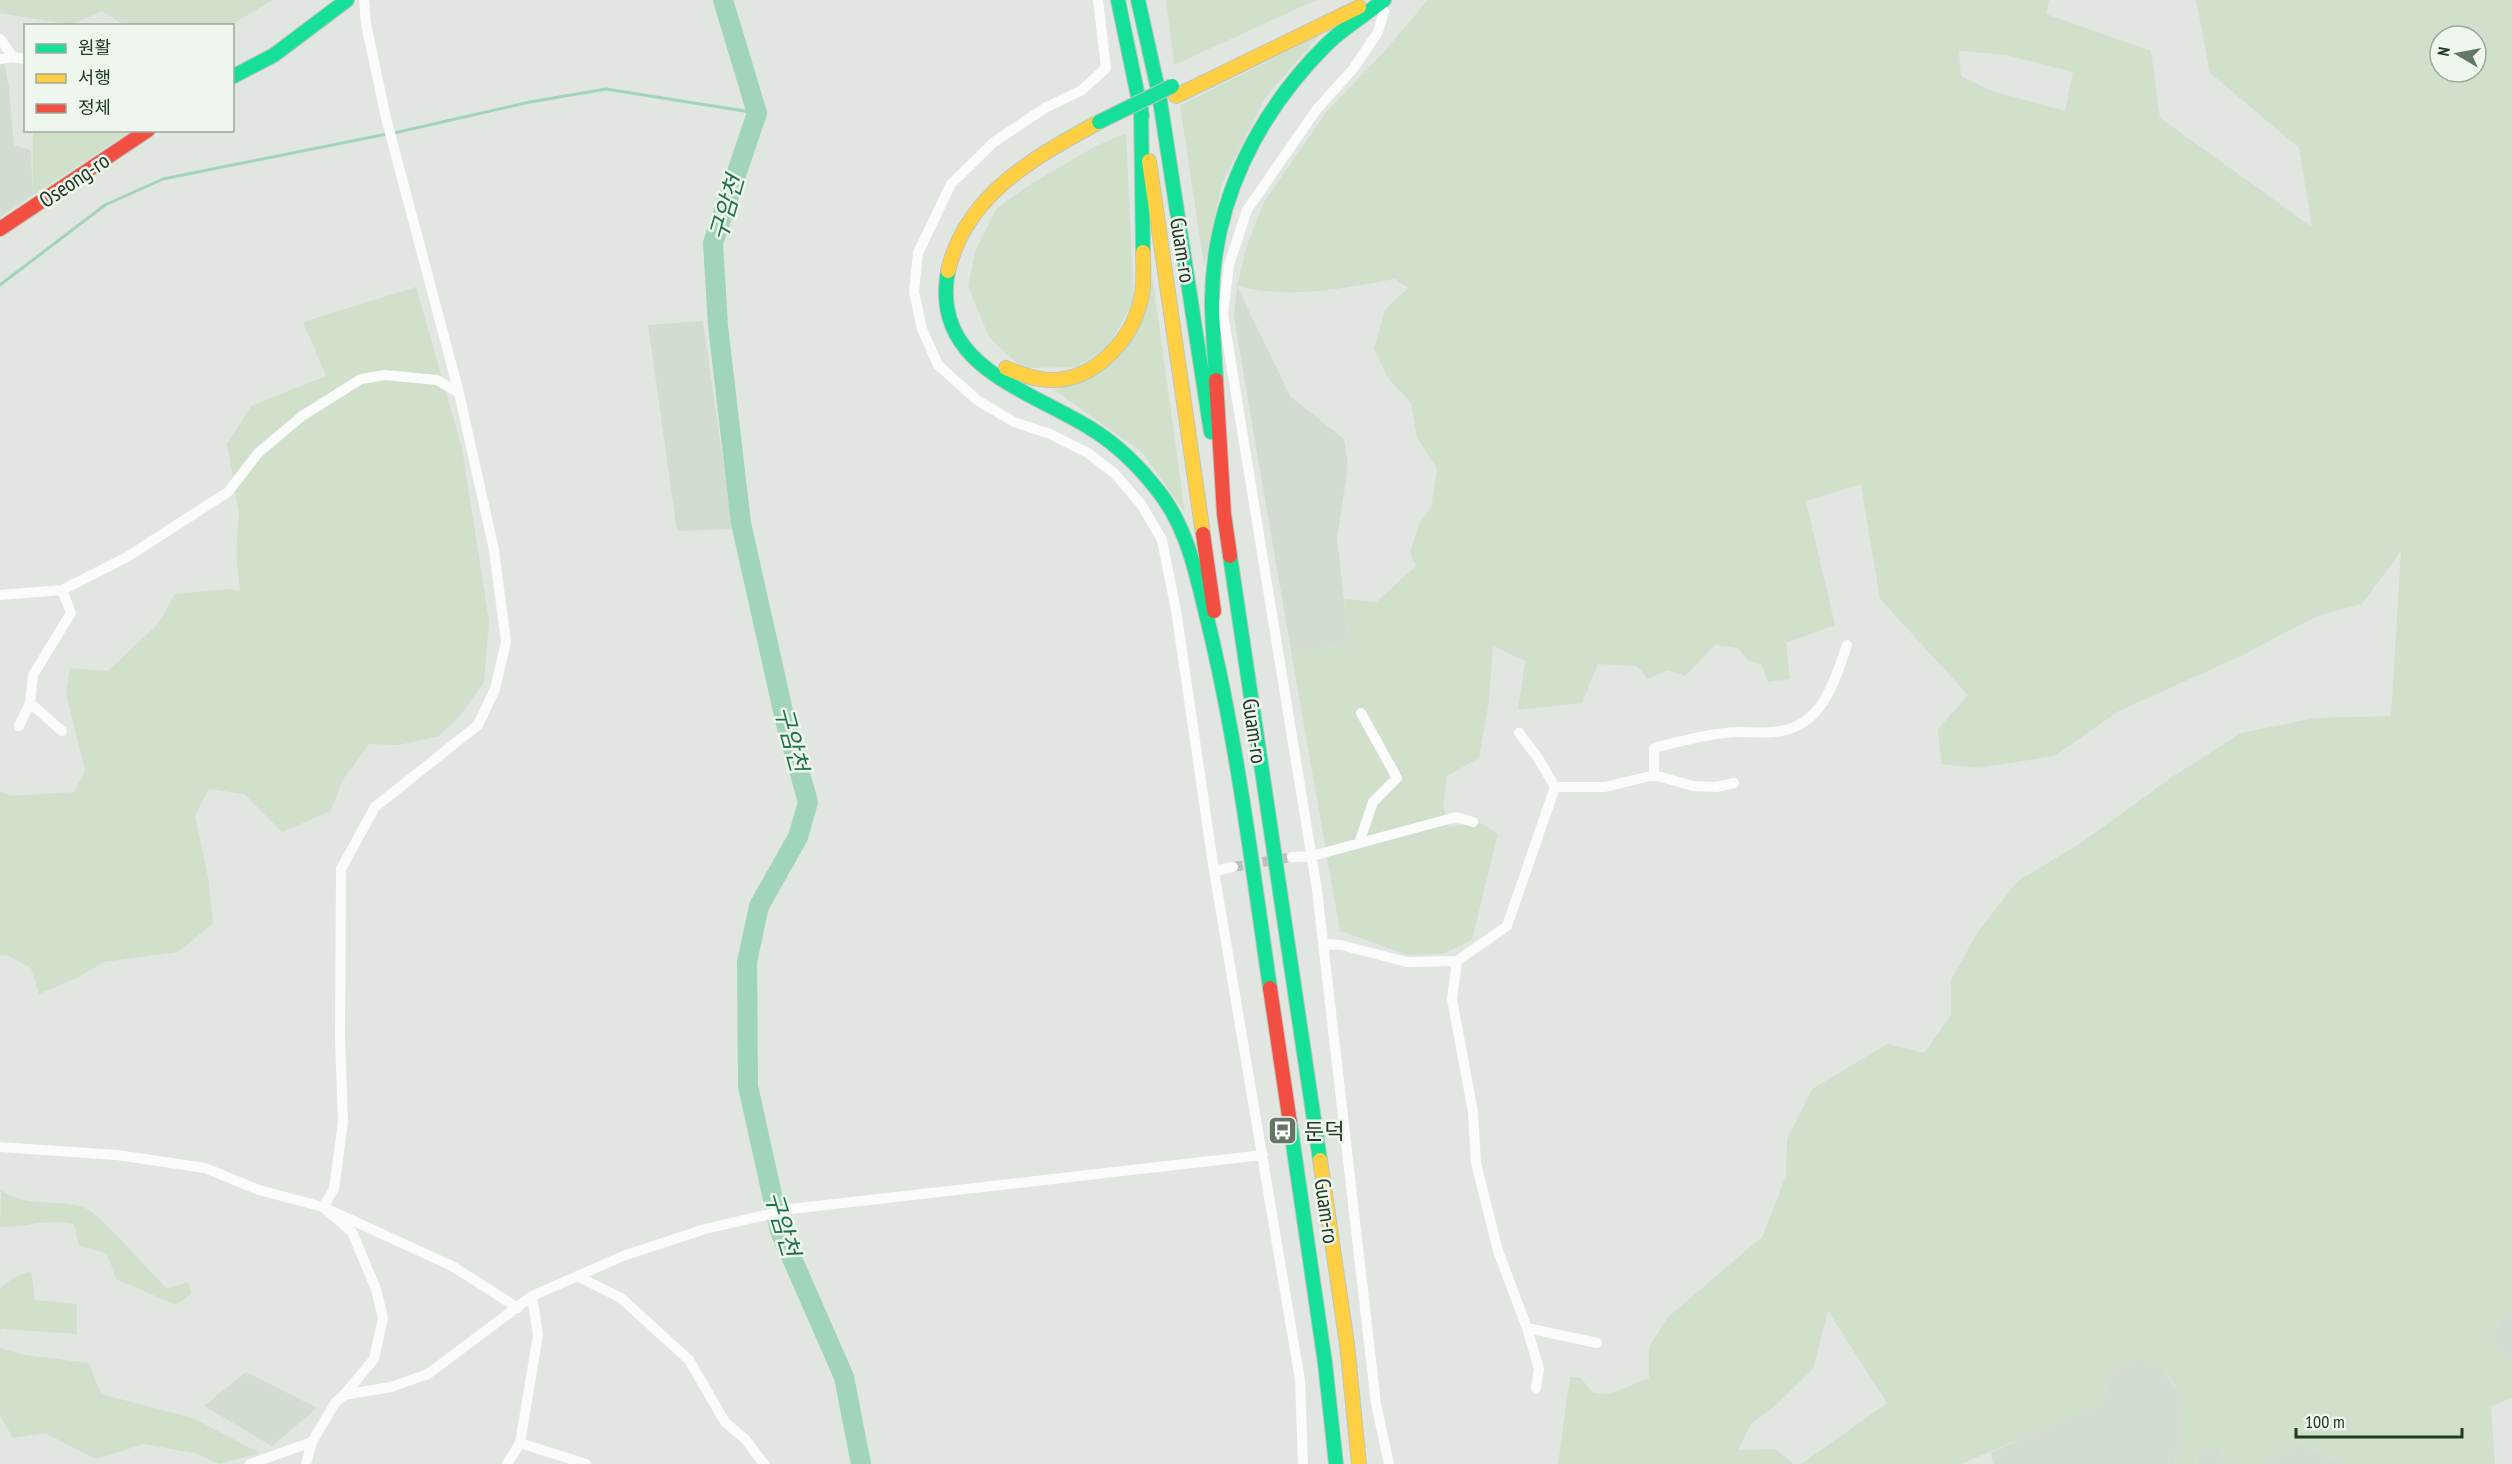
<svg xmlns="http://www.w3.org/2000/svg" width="2512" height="1464" viewBox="0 0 2512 1464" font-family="'PT Sans Narrow','Noto Sans KR',sans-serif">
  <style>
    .built { fill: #d3dcd1 }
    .green { fill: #d1e0ca; fill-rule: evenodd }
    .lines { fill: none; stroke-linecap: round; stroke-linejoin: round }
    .stream { stroke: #a1d5ba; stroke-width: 3 }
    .river { stroke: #a1d5ba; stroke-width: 20 }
    .street-tunnel { stroke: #bac3bb; stroke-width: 10; stroke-dasharray: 10 5; stroke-linecap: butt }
    .fast-casing { stroke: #bdc6bd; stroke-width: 16 }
    .slow-casing { stroke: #bdc6bd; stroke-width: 16 }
    .jam-casing { stroke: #bdc6bd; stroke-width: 16 }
    .street { stroke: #fafbfa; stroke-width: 10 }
    .fast { stroke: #16e098; stroke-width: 14 }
    .slow { stroke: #ffcf43; stroke-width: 14 }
    .jam { stroke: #f24e42; stroke-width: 14 }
    .fast-bridge-casing { stroke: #bbc3bc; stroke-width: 16; stroke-linecap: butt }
    .fast-bridge { stroke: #16e098; stroke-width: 14 }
    .labels { text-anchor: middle; stroke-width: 5; stroke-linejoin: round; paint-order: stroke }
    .street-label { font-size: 22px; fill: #203922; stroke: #eff6ee }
    .poi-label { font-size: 22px; fill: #203922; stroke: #eff6ee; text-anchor: start }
    .water-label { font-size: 24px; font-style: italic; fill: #1c7349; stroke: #eff6ee }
  </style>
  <rect width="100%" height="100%" fill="#e1e6e1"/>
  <!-- built -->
  <path class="built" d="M 0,54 L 3,54 L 9,88 L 14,145 L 31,150 L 33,195 L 0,217 Z
    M 1237,286 L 1290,396 L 1344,439 L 1348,467 L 1337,538 L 1349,646 L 1291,651 L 1234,318 Z
    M 703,321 L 733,529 L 677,531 L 648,325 Z
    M 2512,1311 L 2512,1368 L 2492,1341 L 2500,1317 Z
    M 2139,1358 L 2160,1366 L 2181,1396 L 2184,1443 L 2175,1455 L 2176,1464 L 1993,1464 L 1991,1453 L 2061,1420 L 2102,1404 L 2113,1370 Z
    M 246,1372 L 317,1408 L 272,1446 L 204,1406 Z
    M 2299,1442 L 2343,1464 L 2265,1464 Z
    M 2219,1447 L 2227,1464 L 2196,1464 L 2197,1454 Z"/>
  <!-- green -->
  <path class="green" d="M 0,0 L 273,0 L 231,25 L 125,25 L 102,11 L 71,25 L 0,13 Z
    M 1166,0 L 1316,0 L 1174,65 Z
    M 1428,0 L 2049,0 L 2046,14 L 2151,51 L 2160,118 L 2312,227 L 2299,148 L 2210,73 L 2196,0 L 2512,0 L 2512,1311 L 2500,1317 L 2492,1341 L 2512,1368 L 2512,1398 L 2491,1406 L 2495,1464 L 2343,1464 L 2299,1442 L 2265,1464 L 2227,1464 L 2219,1447 L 2197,1454 L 2196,1464 L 2176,1464 L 2175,1455 L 2184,1443 C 2181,1401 2184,1376 2139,1358 L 2113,1370 L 2102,1404 L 1961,1464 L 1801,1464 L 1887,1403 L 1828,1311 L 1813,1369 L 1777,1404 L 1750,1425 L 1738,1450 L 1775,1449 L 1794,1464 L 1558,1464 L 1570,1377 L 1580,1377 L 1593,1393 C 1615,1397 1629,1384 1649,1378 L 1649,1347 L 1667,1318 L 1763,1236 L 1786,1175 L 1787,1139 L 1812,1089 L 1887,1044 L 1924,1053 L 1951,1015 L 1951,980 L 1979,930 L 2017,882 L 2082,842 L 2172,777 L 2241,733 L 2315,718 L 2391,716 L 2401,551 L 2362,604 L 2317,616 L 2243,655 L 2119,711 L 2054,756 L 1978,768 L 1941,764 L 1938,729 L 1968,695 L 1880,599 L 1861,484 L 1806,501 L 1835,625 L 1786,643 L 1790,679 L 1768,682 L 1762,665 L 1748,660 L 1738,648 L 1715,645 L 1685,676 L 1668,670 L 1648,679 L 1637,666 L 1598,664 L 1582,703 L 1518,710 L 1525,661 L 1493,646 L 1489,701 L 1479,758 L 1447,776 L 1443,807 L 1449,827 L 1479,822 L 1498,834 L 1472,940 L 1443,954 L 1408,955 L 1340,931 L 1291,651 L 1349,646 L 1344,599 L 1376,602 L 1416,566 L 1410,552 L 1420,522 L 1431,508 L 1437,469 L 1417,438 L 1411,403 L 1388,378 L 1374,348 L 1385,310 L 1408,288 L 1395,279 C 1342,288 1291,300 1237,286 L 1246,248 L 1264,202 L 1327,111 L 1382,54 ZM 2440,36 L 2476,36 L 2476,72 L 2440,72 ZM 1959,51 L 2007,55 L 2073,72 L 2065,111 L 1989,90 L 1961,76 Z
    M 1320,35 L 1265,98 L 1222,184 L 1204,266 L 1180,105 Z
    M 33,130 L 131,130 L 131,131 L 33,195 Z
    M 1126,133 L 1134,301 L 1109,345 L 1078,367 L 1022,368 L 989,337 L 968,286 L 976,249 L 996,209 L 1034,182 L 1096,146 Z
    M 1153,281 L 1185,513 L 1143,453 L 1054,390 L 1099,373 Z
    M 416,287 L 462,448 L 489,621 L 484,682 L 459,717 L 439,736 L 399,745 L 369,744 L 342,781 L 331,811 L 282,832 L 244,794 L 209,789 L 195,815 L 208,877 L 213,923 L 178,952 L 104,962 L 77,978 L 39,994 L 31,968 L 6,955 L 0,956 L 0,791 L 11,796 L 74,792 L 85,771 L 66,693 L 70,668 L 108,671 L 158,624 L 175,594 L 228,589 L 240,591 L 236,554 L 239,513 L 227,444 L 251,406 L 326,376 L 303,322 Z
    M 1,1190 C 23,1208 59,1198 85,1208 C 100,1214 152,1274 167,1289 L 189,1282 L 191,1294 L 176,1305 L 116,1279 L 107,1253 L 79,1246 L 74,1224 C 45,1218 29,1227 0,1227 Z
    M 31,1271 L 35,1300 L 77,1304 L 77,1334 L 1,1329 L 0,1333 L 0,1288 L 13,1278 Z
    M 0,1348 L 25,1355 L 89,1363 L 101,1394 L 193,1418 L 260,1453 L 219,1464 L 198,1454 L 144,1444 L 96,1459 L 45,1433 L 13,1438 L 0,1416 Z"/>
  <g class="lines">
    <!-- stream -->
    <path class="stream" d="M 394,133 L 530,102 L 606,89 L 757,113
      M 0,285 L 105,205 L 163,179 L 387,134"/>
    <!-- river -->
    <path class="river" d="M 723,0 L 757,113 L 713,243 L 718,326 L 741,523 L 785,720 L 808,802 L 798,837 L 759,906 L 747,962 L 748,1086 L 780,1231 L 844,1377 L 861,1464"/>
    <!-- street-tunnel -->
    <path class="street-tunnel" d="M 1233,867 L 1292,857"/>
    <defs>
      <path id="fast" d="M 1118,0 L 1142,116
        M 1138,0 L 1159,94 L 1211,432
        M 232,77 L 274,55 L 347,0
        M 1141,108 L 1143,252
        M 948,271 C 930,365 1027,389 1090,428 C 1118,445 1142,469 1162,496 C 1189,533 1197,578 1208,622 C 1237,742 1252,865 1270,988
        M 1216,380 C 1215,354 1212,328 1212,302 C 1212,203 1257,114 1326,45 C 1343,28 1365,15 1384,0
        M 1230,556 L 1320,1160
        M 1290,1123 L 1325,1363 L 1336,1464"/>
      <path id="slow" d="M 1176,96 L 1359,7
        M 1149,161 L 1203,534
        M 948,271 C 966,194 1035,157 1099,122
        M 1006,368 C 1020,374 1035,380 1051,380 C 1093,381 1130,342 1140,303 C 1145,287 1143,269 1143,252
        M 1320,1160 L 1347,1344 L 1359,1464"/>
      <path id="jam" d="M 0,229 L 148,130
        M 1216,380 L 1224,514 L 1230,556
        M 1203,534 L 1214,611
        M 1270,988 L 1290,1123"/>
    </defs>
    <!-- fast casing -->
    <use href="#fast" class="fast-casing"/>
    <!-- slow casing -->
    <use href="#slow" class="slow-casing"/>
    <!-- jam casing -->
    <use href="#jam" class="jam-casing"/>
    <!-- street -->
    <path class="street" d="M 364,0 L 366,24 L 386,118 L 459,393 L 494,550 L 506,642 L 495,689 L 478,725 L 375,807 L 341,869 L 340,1039 L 343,1122 L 334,1189 L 323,1207 L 452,1266 L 518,1308
      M 1098,0 L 1106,68 L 1082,90 L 1045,108 L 994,142 L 951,184 L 918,253 L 914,292 L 922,329 L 938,365 L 977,400 L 1014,422 L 1050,434 L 1088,453 L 1114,473 L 1141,504 L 1162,540 L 1176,610 L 1214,871 L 1300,1380 L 1303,1464
      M 1384,11 L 1378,32 L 1353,69 L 1317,109 L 1247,210 L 1229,265 L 1223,314 L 1317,890 L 1376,1404 L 1389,1464
      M 0,39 L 13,57
      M 0,59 L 13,57 L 26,59
      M 0,595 L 62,590 L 127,557 L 228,492 L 258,453 L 302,416 L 361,379 L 385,375 L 437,380 L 459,393
      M 30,703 L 62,731
      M 19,726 L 30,703 L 33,675 L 71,613 L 62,590
      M 1519,733 L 1538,758 L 1555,787
      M 1654,775 L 1654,748 C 1678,742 1702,735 1726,733 C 1744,730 1763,735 1781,731 C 1823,724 1835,680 1847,645
      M 1359,843 L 1373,802 L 1397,778 L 1361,713
      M 1292,857 L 1312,856 L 1456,817 L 1473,822
      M 1214,871 L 1233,867
      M 1325,944 L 1341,945 L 1407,962 L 1457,961 L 1507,926 L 1555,787 L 1605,787 L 1654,775 L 1693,786 L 1716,787 L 1734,783
      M 1457,961 L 1452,999 L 1473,1112 L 1476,1163 L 1498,1251 L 1527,1328 L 1539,1369 L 1536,1388
      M 0,1147 L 117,1155 L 205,1168 L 259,1190 L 323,1207 L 352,1232 L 376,1289 L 383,1318 L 374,1359 L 344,1395
      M 577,1276 L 621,1298 L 689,1360 L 725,1422 L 745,1439 L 764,1464
      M 1527,1328 L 1597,1343
      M 520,1443 L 586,1464
      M 250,1464 L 312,1442 L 335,1403 L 344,1395 L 391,1387 L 428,1374 L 532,1296 L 623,1256 L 705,1229 L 791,1209 L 1263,1155
      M 306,1464 L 312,1442
      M 507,1464 L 520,1443 L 538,1335 L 532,1296"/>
    <!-- fast -->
    <use href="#fast" class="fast"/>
    <!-- slow -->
    <use href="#slow" class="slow"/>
    <!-- jam -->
    <use href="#jam" class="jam"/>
    <defs>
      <path id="fast-bridge" d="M 1099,122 L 1172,86"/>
    </defs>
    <!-- fast-bridge casing -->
    <use href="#fast-bridge" class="fast-bridge-casing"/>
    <!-- fast-bridge -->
    <use href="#fast-bridge" class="fast-bridge"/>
  </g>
  <!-- icons -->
  <defs>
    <symbol id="bus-square" viewBox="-11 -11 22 22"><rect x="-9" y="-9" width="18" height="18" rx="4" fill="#647665" stroke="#eff6ee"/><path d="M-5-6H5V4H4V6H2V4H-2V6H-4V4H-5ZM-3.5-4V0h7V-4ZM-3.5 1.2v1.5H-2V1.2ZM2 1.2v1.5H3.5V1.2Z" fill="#fff"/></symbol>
  </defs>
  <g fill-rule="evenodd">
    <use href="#bus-square" x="1266" y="1114" width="33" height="33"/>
  </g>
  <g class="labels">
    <!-- street labels -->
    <g class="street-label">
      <text transform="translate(74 180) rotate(-34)" y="8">Oseong-ro</text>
      <text transform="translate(1183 250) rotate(81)" y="8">Guam-ro</text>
      <text transform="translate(1255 731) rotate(82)" y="8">Guam-ro</text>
      <text transform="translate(1327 1211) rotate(82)" y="8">Guam-ro</text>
    </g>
    <!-- poi labels -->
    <g class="poi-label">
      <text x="1304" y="1139">둔덕</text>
    </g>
    <!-- water labels -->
    <g class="water-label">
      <text transform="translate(727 208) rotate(-74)" y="8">구암천</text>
      <text transform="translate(791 739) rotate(75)" y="8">구암천</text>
      <text transform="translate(782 1224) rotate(73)" y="8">구암천</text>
    </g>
  </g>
  <!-- legend -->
  <rect x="24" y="24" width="210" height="108" fill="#eff6ee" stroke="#9caa9c" stroke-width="1.5"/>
  <rect x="36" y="44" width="30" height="9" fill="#16e098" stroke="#9caa9c" stroke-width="1.5"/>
  <text x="78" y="54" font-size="18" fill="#203922">원활</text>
  <rect x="36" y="74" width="30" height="9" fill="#ffcf43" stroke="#9caa9c" stroke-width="1.5"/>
  <text x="78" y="84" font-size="18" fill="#203922">서행</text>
  <rect x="36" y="104" width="30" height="9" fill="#f24e42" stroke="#9caa9c" stroke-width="1.5"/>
  <text x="78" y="114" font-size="18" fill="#203922">정체</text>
  <!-- north arrow -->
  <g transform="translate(2458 54) rotate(280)"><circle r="28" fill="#eff6ee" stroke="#9caa9c" stroke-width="1.5"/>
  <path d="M0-4.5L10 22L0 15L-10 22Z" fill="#647665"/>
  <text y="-9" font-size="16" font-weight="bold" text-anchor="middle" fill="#203922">N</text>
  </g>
  <!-- scale -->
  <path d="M2296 1428v9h166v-9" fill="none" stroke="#203922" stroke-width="3"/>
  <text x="2305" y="1428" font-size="18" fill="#203922" stroke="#eff6ee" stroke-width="4.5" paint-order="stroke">100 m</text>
</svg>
